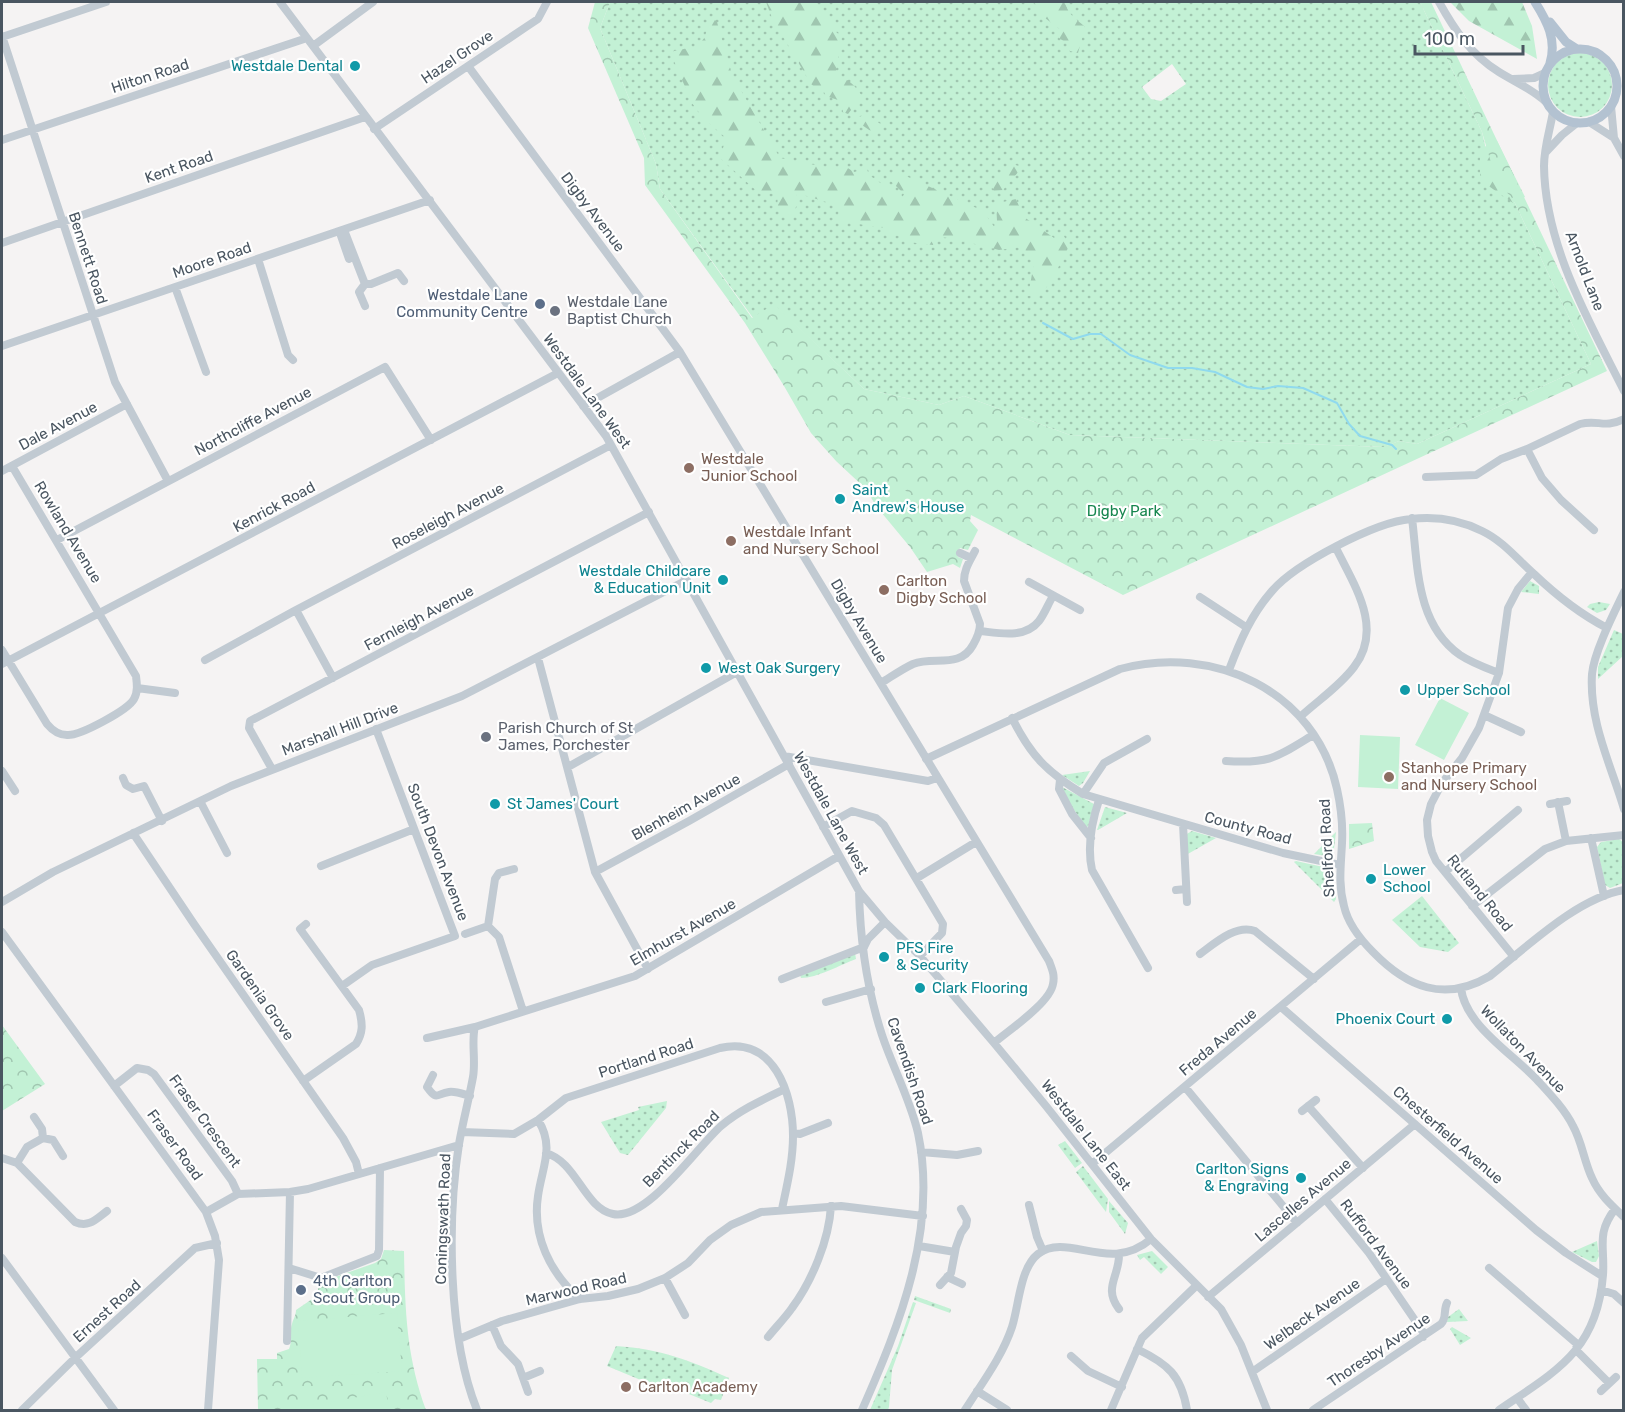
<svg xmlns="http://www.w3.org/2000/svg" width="1625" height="1412" viewBox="0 0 1625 1412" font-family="Rubik,sans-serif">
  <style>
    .grass { fill: url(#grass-dots); fill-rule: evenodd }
    .forest { fill: url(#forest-firs) }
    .park { fill: url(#park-crowns) }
    .pitch { fill: #c3f1d5 }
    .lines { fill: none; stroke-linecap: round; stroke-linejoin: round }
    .stream { stroke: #90daee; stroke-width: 2 }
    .minor { stroke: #c1cad2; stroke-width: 8 }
    .major { stroke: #b3c2d1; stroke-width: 9 }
    .culture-dot { fill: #0f9aa8; stroke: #fff; stroke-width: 2 }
    .service-dot { fill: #5c6f8a; stroke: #fff; stroke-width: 2 }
    .worship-dot { fill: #6b7280; stroke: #fff; stroke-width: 2 }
    .education-dot { fill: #8d6e63; stroke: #fff; stroke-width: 2 }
    .labels { text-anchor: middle; stroke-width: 4.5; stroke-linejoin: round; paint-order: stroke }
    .street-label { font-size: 15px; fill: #4a5661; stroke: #fff }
    .culture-label { font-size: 15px; fill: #0d838f; stroke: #fff; text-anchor: start }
    .service-label { font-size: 15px; fill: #4e5e75; stroke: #fff; text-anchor: end }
    .worship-label { font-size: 15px; fill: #5b616d; stroke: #fff; text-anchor: start }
    .education-label { font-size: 15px; fill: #785e54; stroke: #fff; text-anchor: start }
    .park-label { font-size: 15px; fill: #17864f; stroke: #fff }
  </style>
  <defs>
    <pattern id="grass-dots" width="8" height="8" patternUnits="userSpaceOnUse" patternTransform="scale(1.5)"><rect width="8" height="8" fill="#c3f1d5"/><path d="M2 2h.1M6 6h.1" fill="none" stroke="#a0c6b0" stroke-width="1.8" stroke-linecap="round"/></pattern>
    <pattern id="forest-firs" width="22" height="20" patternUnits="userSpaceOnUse" patternTransform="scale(1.5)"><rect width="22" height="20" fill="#c3f1d5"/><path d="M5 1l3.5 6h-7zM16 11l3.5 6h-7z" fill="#a0c6b0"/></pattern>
    <pattern id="park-crowns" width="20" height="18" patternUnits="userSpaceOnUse" patternTransform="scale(1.5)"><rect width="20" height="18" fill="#c3f1d5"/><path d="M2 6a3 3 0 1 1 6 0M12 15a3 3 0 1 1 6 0" fill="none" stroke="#a0c6b0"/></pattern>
  </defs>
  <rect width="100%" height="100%" fill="#f5f3f3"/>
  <!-- grass -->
  <path class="grass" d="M 610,2 L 1420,2 L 1482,132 L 1489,162 L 1513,199 L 1591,364 L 1417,444 L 1399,441 L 1384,447 L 1070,435 L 964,396 L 939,405 L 864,389 L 774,305 L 753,318 L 660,189 L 656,164 L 600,28 ZM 1172,64 L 1186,84 L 1161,101 L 1151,99 L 1142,87 Z
    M1548 85a32 32 0 1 1 64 0a32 32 0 1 1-64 0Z
    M 1530,581 L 1539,586 L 1539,594 L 1521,592 Z
    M 1599,602 L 1610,604 L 1606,610 L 1597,613 L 1587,607 L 1590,604 Z
    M 1614,630 L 1623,634 L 1623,656 L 1598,679 L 1598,667 Z
    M 1090,771 L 1083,783 L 1079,786 L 1062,775 Z
    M 1062,787 L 1094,804 L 1088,827 L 1085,826 L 1070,804 Z
    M 1105,807 L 1127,813 L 1098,830 L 1097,830 Z
    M 1192,831 L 1216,838 L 1186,855 L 1185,835 Z
    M 1336,832 L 1333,857 L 1314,854 Z
    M 1619,839 L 1623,842 L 1624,847 L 1623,883 L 1610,888 L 1605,885 L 1597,847 L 1601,842 Z
    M 1296,861 L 1328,868 L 1333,875 L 1336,899 L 1334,902 L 1294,862 Z
    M 1422,896 L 1459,943 L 1448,952 L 1420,947 L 1392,920 Z
    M 855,953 L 856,959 C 840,965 817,978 801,978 L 800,975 Z
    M 667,1101 L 666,1108 L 628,1155 L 620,1153 L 601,1122 L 639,1110 L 638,1107 Z
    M 1065,1141 L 1082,1163 L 1075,1168 L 1058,1145 Z
    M 1083,1166 L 1108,1199 L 1106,1212 L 1076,1172 Z
    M 1109,1201 L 1128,1223 L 1125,1234 L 1109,1212 Z
    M 1597,1241 L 1599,1256 L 1596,1262 L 1592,1262 L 1572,1252 Z
    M 1152,1251 L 1168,1267 L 1161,1274 L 1144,1257 L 1140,1260 L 1137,1255 Z
    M 915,1296 L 951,1309 L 950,1313 L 914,1300 Z
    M 913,1302 L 916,1303 L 892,1370 L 889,1407 L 888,1410 L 870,1410 L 898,1346 Z
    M 1459,1309 L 1468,1321 L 1447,1322 L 1448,1317 Z
    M 1452,1327 L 1471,1338 L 1460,1345 L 1450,1329 Z
    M 616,1346 C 662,1349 688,1360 729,1378 L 721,1400 L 715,1399 L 711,1403 L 679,1390 L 672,1393 L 607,1366 Z"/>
  <!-- forest -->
  <path class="forest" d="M 766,2 L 815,2 L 825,18 L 831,19 L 834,21 L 833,26 L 837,33 L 842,35 L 835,76 C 849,78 854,85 862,96 L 848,114 L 843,112 L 841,101 L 826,96 L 823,90 L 818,90 L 811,84 L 772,18 Z
    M 1033,2 L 1066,2 C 1066,14 1077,19 1085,27 L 1078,53 L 1070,51 L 1068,44 L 1059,38 L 1061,30 L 1041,15 L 1038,6 Z
    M 1450,2 L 1522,2 L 1532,26 L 1537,59 L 1469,21 Z
    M 714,19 L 717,22 L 732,75 L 780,158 L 835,169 L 843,165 L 854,172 L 867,169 L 869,175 L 902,198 L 904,194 L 889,179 L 897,172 L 983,211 L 995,228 L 1005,228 L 997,221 L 996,200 L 1003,202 L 1016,199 L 1024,217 L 1054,238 L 1056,241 L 1062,232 L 1069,246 L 1050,284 L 1040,293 L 1028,296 L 1034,263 L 1032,254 L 1019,247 L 999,250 L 951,238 L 937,237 L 933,245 L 908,242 L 905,236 L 889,235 L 885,228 L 838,221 L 839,206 L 797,193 L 796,207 L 791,216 L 777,210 L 778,193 L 760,194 L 720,158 L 726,138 L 703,118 L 692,103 L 674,61 L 673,56 L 674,51 L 698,46 L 705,37 L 709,20 Z
    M 866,114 L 882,125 L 881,132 L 875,134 L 859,123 L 857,118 Z
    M 1497,141 L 1525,197 L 1513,203 L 1480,180 L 1480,149 Z
    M 1012,164 L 1019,166 L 1019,171 L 1003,190 L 994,191 L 991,185 Z"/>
  <!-- park -->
  <path class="park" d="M 595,2 L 610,2 L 600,28 L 656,164 L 660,189 L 752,318 L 774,304 L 864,389 L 939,405 L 964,396 L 1070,435 L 1383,447 L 1399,441 L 1417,444 L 1591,364 L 1513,199 L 1499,184 L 1495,176 L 1482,132 L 1420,2 L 1431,2 L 1607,371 L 1123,595 L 971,515 L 970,521 L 978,530 L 968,550 L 960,548 L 957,552 L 958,557 L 963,559 L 960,568 L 953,564 L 927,572 L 910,547 L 876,506 L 866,489 L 836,461 L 811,433 L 784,386 L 745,323 L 645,185 L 644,158 L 588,28 Z
    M 1372,823 L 1374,841 L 1349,849 L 1349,824 Z
    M 2,1025 L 45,1084 L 2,1111 Z
    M 384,1250 L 404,1251 C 405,1309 406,1355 426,1410 L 258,1410 L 257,1359 L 277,1359 L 277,1353 L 289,1349 C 293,1340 289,1332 292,1324 C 293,1319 296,1316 296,1310 L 318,1295 L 318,1283 L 375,1263 L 381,1259 Z"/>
  <!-- pitch -->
  <path class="pitch" d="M 897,483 L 914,498 L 905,508 L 888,493 Z
    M 1440,698 L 1469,713 L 1444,760 L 1415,745 Z
    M 1360,735 L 1400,737 L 1398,789 L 1358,787 Z
    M 397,1313 L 402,1371 L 302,1378 L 298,1321 Z
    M 386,1392 L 389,1410 L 332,1410 L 330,1402 Z
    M 328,1402 L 330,1410 L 281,1410 Z"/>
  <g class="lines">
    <!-- stream -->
    <path class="stream" d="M 1043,323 L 1073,339 L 1090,334 L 1101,334 L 1130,355 L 1168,368 L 1192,368 L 1215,372 L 1247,387 L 1263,389 L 1278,386 L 1303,388 L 1337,403 L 1349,424 L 1360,436 L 1392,445 L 1396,449"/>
    <!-- minor -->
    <path class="minor" d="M 280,2 L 606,436 L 859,891 L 885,922 L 920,956 L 994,1043 L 1046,1106 L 1151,1239 L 1221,1309 L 1241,1345 L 1267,1410
      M 1439,2 C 1454,29 1471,55 1499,72 C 1515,82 1532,89 1546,102
      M 2,36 L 115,382 L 168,481
      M 2,37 L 106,2
      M 313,46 L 373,2
      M 468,66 L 680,352 L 1049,961 C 1052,969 1055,975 1053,984 C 1050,1003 1009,1030 994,1043
      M 1513,79 L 1534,78 L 1545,73
      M 1611,106 L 1614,138 L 1624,156
      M 1553,112 C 1550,130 1544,147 1544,166 C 1545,246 1589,321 1624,391
      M 1589,122 L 1614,138
      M 374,129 L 526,27 L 538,19 L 547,2
      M 2,140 L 307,38
      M 1546,152 L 1562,135 L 1577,123
      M 344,230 L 365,284
      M 340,233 L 349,259
      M 2,243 L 365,117
      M 258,259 L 288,355 L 293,360
      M 175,287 L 206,372
      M 365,306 L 359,292 L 365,284 L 371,284 L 398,273 L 404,281
      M 2,346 L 430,200
      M 583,406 L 680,352
      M 2,471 L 127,404
      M 1426,477 L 1476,475 L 1501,459 L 1527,449
      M 1412,518 C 1418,567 1416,624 1460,655 C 1472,663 1486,668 1499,673
      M 1594,530 L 1561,500 L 1542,478 L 1527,449 L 1580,424 C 1599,419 1603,429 1624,419
      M 57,540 L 385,367 L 431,440
      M 960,553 L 971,558
      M 1029,582 L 1080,610
      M 1624,592 C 1614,613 1594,652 1592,674 C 1589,722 1611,765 1624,809
      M 1200,597 L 1246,627
      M 980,631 C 999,633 1025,639 1039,621 C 1045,613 1048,604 1053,596
      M 2,650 L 47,724 C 52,730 59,735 67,735 C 80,736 128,710 134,699 C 138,692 137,684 136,676 L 12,466
      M 538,658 L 595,872 L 648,969
      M 205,660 L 296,610
      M 2,664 L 558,373
      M 1229,670 C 1240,641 1251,615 1272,591 C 1295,564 1375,522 1411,519 C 1436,516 1460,520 1482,531 C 1503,541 1517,559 1534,574 C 1557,596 1580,614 1607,628
      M 333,678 L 296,610 L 611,445
      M 881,683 C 891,677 902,669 913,664 C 934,656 960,669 973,645 C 977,638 980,632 980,624 L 964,581 C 964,569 970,561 975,551
      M 137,688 L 175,693
      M 1484,715 L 1521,732
      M 1300,717 C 1317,701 1339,687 1354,667 C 1384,628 1354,585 1336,548
      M 1012,718 C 1031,756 1047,772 1083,794 L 1283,853 L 1340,865
      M 784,756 L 928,781 L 937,778
      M 926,759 L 1120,669 C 1213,644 1315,690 1337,789 C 1341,807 1343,825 1342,843 C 1341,865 1338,884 1344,906 C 1348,924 1360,939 1373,952 C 1407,987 1444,1003 1490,976 C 1527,947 1577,898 1624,890
      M 1226,761 C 1270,764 1277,757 1313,735
      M 568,767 L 737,672
      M 272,769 L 249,728 L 250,721 L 649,512
      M 2,771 L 15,791
      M 123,778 L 126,785 L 133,789 L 144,786 L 162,821
      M 1060,780 L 1059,789 L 1072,814 L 1091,838
      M 1083,794 L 1104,763 L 1147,739
      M 1099,800 C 1092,821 1087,847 1092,870 L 1148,968
      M 200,801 L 227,853
      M 1558,802 L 1566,841
      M 1550,804 L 1567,801
      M 1183,824 L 1187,902
      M 823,827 L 852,811 L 876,818 L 884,825 L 943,924 L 942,933 L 920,956
      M 133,833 L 194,924 L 343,1138 L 356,1162 L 359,1174
      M 1591,838 L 1604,896
      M 321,866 L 414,829
      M 595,872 L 689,821 L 789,764
      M 1445,872 L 1518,810
      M 917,878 L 976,842
      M 1176,890 L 1186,889
      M 859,891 C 860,938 867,989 882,1035 C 893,1068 910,1099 918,1133 C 938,1229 900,1324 862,1410
      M 2,902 L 53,872 L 231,786 L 462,696 L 687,580
      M 1472,906 L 1545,849 L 1566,841 L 1624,835
      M 488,926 L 495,879 L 499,873 L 514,869
      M 2,932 L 206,1212 L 215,1236 L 219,1260 L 208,1410
      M 465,934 L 488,926 L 499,937 L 523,1011
      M 864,947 L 868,939 L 885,922
      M 1200,954 C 1215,943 1236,924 1255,931 L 1314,979
      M 1514,957 L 1436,861 L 1432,852 L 1428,836 L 1427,820 L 1431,804 L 1442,783 L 1462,758 L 1479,728 L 1499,673 L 1508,608 L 1518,589 L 1532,572
      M 782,979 L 864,947
      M 342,986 L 372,965 L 455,936 L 376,729
      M 1461,988 C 1465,1026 1515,1055 1539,1082 C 1551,1095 1565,1110 1573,1126 C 1582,1142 1584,1161 1592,1178 C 1599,1194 1611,1205 1624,1217
      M 826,1002 L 871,989
      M 1281,1007 L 1536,1230 L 1566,1253 L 1602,1276
      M 475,1027 C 471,1040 476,1060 473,1077 C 469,1099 463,1121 459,1144 C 447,1220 448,1338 477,1410
      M 427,1038 L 475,1027 L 635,976 L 839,856
      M 433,1075 L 427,1087 C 437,1101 436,1094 449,1092 C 455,1091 463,1094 470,1096
      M 303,1081 L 356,1044 C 363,1033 363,1024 359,1010 L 300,929 L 306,924
      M 114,1086 L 137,1068 L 148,1070 L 154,1074 L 232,1181 L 238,1194
      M 1185,1087 L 1297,1223
      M 1308,1106 L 1363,1168
      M 1302,1111 L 1316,1100
      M 34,1117 L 42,1129 L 43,1138
      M 538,1120 C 555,1147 542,1167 538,1196 C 532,1236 550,1273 580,1299
      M 462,1132 L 514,1134 L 538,1120 L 566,1098 L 720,1048 C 774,1035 793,1094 793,1136 C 793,1161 787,1185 782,1209
      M 793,1133 L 800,1134 L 828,1123
      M 921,1152 L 957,1155 L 978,1151
      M 546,1153 C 577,1162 584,1208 613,1214 C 647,1221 697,1147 721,1126 C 740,1110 762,1100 785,1089
      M 2,1158 L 17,1163 L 75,1222 C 89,1228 96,1219 107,1211
      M 17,1163 L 27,1147 L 43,1138 L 53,1140 L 63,1156
      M 1092,1164 L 1361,939
      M 1325,1199 L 1369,1253 L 1423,1332 L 1423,1337
      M 1029,1205 L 1037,1237 L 1043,1251
      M 206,1212 L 238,1194 L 290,1192 L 308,1189 L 459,1145
      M 919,1246 L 955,1252
      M 1119,1255 C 1119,1277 1103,1288 1119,1309
      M 2,1258 L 114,1410
      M 289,1268 L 321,1278 L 377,1256 L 379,1250 L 380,1168
      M 1489,1268 L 1576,1343 L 1577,1351 L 1609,1383
      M 947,1277 L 962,1284
      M 665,1278 L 685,1315
      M 940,1285 L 951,1273 L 956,1247 L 961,1233 L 966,1226 L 967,1220 L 961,1209
      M 1601,1290 L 1614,1294 L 1624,1303
      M 1208,1297 L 1415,1124
      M 492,1325 L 501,1346 L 518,1364 L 528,1392
      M 768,1337 C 776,1327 785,1318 792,1308 C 812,1281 829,1240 831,1206
      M 459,1339 L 502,1321 L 580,1299 L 608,1296 L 638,1289 L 665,1278 L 688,1263 L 710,1240 L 731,1225 L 761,1212 L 841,1206 L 923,1216
      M 287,1341 L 290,1192
      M 1137,1349 C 1168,1364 1181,1375 1187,1410
      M 1071,1356 L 1088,1371 L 1122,1387
      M 1252,1372 L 1386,1279
      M 523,1378 L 540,1371
      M 977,1391 L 1007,1410
      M 1601,1391 L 1616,1377
      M 1517,1398 L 1526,1410
      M 22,1410 L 76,1357 L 195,1248 L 217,1243
      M 965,1410 C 982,1383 1002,1357 1012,1327 C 1019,1305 1020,1268 1038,1254 C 1068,1231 1109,1275 1151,1239
      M 1111,1410 L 1142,1338 L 1197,1285
      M 1313,1410 L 1441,1324 C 1447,1318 1443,1311 1447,1303
      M 1499,1410 C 1556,1371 1597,1351 1603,1275 C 1605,1246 1596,1234 1615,1209"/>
    <!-- major -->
    <path class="major" d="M 1535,2 C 1547,21 1557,40 1550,63
      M 1550,22 L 1566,42 L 1577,49
      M1543 86a37 37 0 1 1 74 0a37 37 0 1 1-74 0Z"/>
  </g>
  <!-- markers -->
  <g class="culture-dot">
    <circle cx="355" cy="66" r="6"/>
    <circle cx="840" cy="499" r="6"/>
    <circle cx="723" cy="580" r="6"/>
    <circle cx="706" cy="668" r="6"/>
    <circle cx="1405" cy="690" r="6"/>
    <circle cx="495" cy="804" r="6"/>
    <circle cx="1371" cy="879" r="6"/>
    <circle cx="884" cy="957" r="6"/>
    <circle cx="920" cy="988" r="6"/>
    <circle cx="1447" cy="1019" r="6"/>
    <circle cx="1301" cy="1178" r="6"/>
  </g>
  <g class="service-dot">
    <circle cx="540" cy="304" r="6"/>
    <circle cx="301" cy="1290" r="6"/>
  </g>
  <g class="worship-dot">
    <circle cx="555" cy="311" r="6"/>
    <circle cx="486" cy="737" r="6"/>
  </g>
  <g class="education-dot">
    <circle cx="689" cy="468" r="6"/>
    <circle cx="731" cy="541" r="6"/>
    <circle cx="884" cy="590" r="6"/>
    <circle cx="1389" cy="777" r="6"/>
    <circle cx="626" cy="1387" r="6"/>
  </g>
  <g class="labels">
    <!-- street labels -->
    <g class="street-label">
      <text transform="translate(457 57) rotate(-34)" y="5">Hazel Grove</text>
      <text transform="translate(150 76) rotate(-18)" y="5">Hilton Road</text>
      <text transform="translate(179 167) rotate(-19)" y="5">Kent Road</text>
      <text transform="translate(593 212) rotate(53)" y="5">Digby Avenue</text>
      <text transform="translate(88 258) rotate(72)" y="5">Bennett Road</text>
      <text transform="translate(212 260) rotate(-19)" y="5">Moore Road</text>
      <text transform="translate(1585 271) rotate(69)" y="5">Arnold Lane</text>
      <text transform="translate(587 391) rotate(54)" y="5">Westdale Lane West</text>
      <text transform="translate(253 421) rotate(-28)" y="5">Northcliffe Avenue</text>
      <text transform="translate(58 426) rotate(-28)" y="5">Dale Avenue</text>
      <text transform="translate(274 507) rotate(-28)" y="5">Kenrick Road</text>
      <text transform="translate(448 516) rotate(-28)" y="5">Roseleigh Avenue</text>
      <text transform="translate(68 532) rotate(59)" y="5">Rowland Avenue</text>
      <text transform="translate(419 618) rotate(-28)" y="5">Fernleigh Avenue</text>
      <text transform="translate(859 621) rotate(59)" y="5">Digby Avenue</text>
      <text transform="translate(340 729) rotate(-21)" y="5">Marshall Hill Drive</text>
      <text transform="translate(686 807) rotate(-29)" y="5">Blenheim Avenue</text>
      <text transform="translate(831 813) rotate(61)" y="5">Westdale Lane West</text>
      <text transform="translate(1248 828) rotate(15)" y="5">County Road</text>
      <text transform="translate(1327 848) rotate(-93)" y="5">Shelford Road</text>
      <text transform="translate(438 852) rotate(69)" y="5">South Devon Avenue</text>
      <text transform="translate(1480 893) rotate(51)" y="5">Rutland Road</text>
      <text transform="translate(683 932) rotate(-30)" y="5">Elmhurst Avenue</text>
      <text transform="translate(260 995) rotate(55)" y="5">Gardenia Grove</text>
      <text transform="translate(1218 1042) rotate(-40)" y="5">Freda Avenue</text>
      <text transform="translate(1523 1049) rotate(46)" y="5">Wollaton Avenue</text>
      <text transform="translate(646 1058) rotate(-18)" y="5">Portland Road</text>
      <text transform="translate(910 1071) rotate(71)" y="5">Cavendish Road</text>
      <text transform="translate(205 1121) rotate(54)" y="5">Fraser Crescent</text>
      <text transform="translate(1086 1135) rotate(52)" y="5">Westdale Lane East</text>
      <text transform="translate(1448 1135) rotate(41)" y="5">Chesterfield Avenue</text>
      <text transform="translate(175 1145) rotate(54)" y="5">Fraser Road</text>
      <text transform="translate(681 1149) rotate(-45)" y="5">Bentinck Road</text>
      <text transform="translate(1303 1200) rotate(-40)" y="5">Lascelles Avenue</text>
      <text transform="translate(443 1219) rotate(-88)" y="5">Coningswath Road</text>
      <text transform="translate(1376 1244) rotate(53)" y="5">Rufford Avenue</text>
      <text transform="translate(576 1289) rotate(-13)" y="5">Marwood Road</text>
      <text transform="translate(107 1311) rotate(-42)" y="5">Ernest Road</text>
      <text transform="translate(1312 1314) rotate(-35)" y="5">Welbeck Avenue</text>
      <text transform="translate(1379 1350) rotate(-34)" y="5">Thoresby Avenue</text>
    </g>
    <!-- culture labels -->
    <g class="culture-label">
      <text x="343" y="71" text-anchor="end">Westdale Dental</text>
      <text x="852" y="495">Saint<tspan x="852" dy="17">Andrew's House</tspan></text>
      <text x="711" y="576" text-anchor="end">Westdale Childcare<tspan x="711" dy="17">&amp; Education Unit</tspan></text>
      <text x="718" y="673">West Oak Surgery</text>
      <text x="1417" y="695">Upper School</text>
      <text x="507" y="809">St James' Court</text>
      <text x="1383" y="875">Lower<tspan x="1383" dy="17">School</tspan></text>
      <text x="896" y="953">PFS Fire<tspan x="896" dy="17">&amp; Security</tspan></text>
      <text x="932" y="993">Clark Flooring</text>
      <text x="1435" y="1024" text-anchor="end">Phoenix Court</text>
      <text x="1289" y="1174" text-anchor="end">Carlton Signs<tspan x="1289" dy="17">&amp; Engraving</tspan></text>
    </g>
    <!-- service labels -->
    <g class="service-label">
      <text x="528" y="300">Westdale Lane<tspan x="528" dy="17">Community Centre</tspan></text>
      <text x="313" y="1286" text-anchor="start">4th Carlton<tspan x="313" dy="17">Scout Group</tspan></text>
    </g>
    <!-- worship labels -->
    <g class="worship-label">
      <text x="567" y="307">Westdale Lane<tspan x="567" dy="17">Baptist Church</tspan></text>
      <text x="498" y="733">Parish Church of St<tspan x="498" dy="17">James, Porchester</tspan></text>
    </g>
    <!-- education labels -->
    <g class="education-label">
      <text x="701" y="464">Westdale<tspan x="701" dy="17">Junior School</tspan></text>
      <text x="743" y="537">Westdale Infant<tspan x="743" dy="17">and Nursery School</tspan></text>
      <text x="896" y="586">Carlton<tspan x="896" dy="17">Digby School</tspan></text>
      <text x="1401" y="773">Stanhope Primary<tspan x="1401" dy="17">and Nursery School</tspan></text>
      <text x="638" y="1392">Carlton Academy</text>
    </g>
    <!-- park labels -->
    <g class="park-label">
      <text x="1124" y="516">Digby Park</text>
    </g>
  </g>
  <!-- border -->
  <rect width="1625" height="1412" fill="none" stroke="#4a5661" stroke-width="6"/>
  <!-- scale -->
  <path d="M1415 45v9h108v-9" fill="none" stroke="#4a5661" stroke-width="3"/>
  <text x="1424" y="45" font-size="18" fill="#4a5661" stroke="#ffffff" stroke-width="4.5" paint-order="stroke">100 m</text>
</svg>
